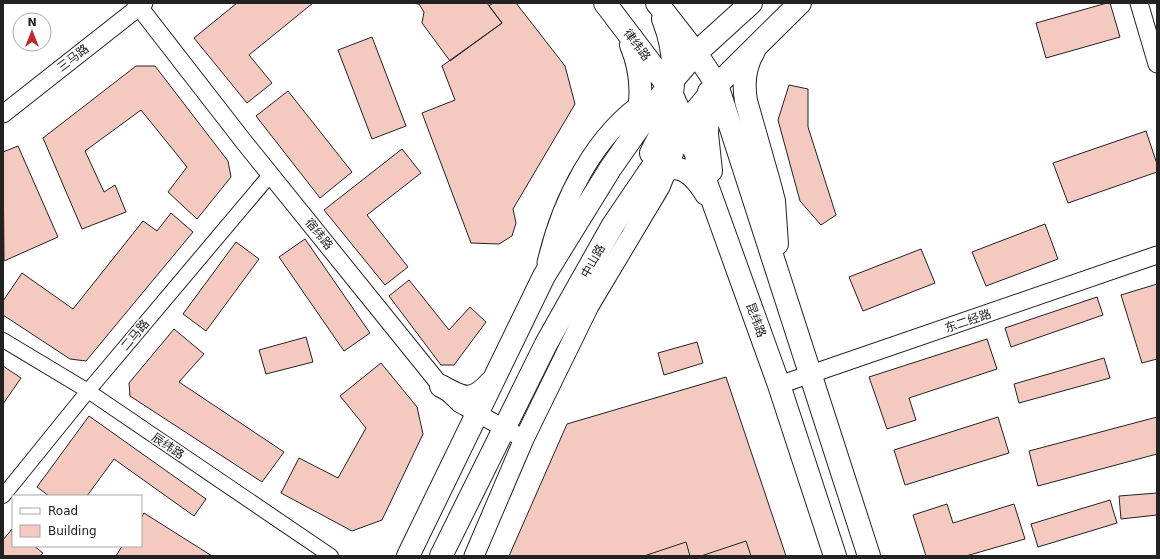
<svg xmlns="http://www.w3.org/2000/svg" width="1160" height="559" viewBox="0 0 1160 559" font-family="'DejaVu Sans','Noto Sans SC',sans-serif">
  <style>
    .building { fill: #f3c9c0; stroke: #222 }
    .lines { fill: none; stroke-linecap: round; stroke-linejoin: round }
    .minor-casing { stroke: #222; stroke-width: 16 }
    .tertiary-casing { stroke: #222; stroke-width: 19 }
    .secondary-casing { stroke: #222; stroke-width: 21 }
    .primary-casing { stroke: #222; stroke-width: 24 }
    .minor { stroke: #fff; stroke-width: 14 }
    .tertiary { stroke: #fff; stroke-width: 17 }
    .secondary { stroke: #fff; stroke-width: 19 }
    .primary { stroke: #fff; stroke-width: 22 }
    .labels { text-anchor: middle; stroke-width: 3; stroke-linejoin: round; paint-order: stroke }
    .street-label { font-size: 12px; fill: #222; stroke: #fff }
  </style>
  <rect width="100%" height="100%" fill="#fff"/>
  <!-- building -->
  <path class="building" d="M 237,3 L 313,3 L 249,55 L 272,83 L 247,103 L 194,38 Z
    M 411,3 L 487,3 L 502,23 L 450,61 L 422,23 L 424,12 L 419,4 Z
    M 493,3 L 516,3 L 565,66 L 575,104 L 513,209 L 516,223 L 512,236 L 499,244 L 471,243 L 422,113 L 455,100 L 442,66 L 502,23 L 489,6 Z
    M 1107,3 L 1110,3 L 1120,37 L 1046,58 L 1036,23 Z
    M 372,37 L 406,126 L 372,139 L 338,50 Z
    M 136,66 L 155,66 L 228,161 L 231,177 L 197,219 L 168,192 L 187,167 L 141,110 L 85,151 L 104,192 L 115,185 L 126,212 L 82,229 L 43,138 Z
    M 789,85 L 808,89 L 808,127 L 836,215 L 821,225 L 800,201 L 778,120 Z
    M 288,91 L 352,172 L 320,198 L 256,116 Z
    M 1146,131 L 1157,164 L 1157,172 L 1068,203 L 1053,163 Z
    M 18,146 L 58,237 L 4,261 L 3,152 Z
    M 402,149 L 421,173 L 367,215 L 408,267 L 385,285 L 324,210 Z
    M 171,213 L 193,232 L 86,361 L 70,359 L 3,315 L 3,301 L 22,273 L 73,309 L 143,221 L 157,231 Z
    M 1045,224 L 1058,259 L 986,286 L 972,252 Z
    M 305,239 L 370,333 L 344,351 L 279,257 Z
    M 236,242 L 259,259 L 206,331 L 183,314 Z
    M 921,249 L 935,283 L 863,311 L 849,277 Z
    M 409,280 L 449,330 L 470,307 L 486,322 L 454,365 L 441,365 L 389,296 Z
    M 1157,284 L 1157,359 L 1142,363 L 1121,295 Z
    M 1097,297 L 1103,315 L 1011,347 L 1005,328 Z
    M 174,329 L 204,354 L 179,382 L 284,452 L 262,482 L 130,396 L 129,383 Z
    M 306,337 L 313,362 L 266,374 L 259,350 Z
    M 987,339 L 997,369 L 909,398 L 916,420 L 887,429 L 869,377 Z
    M 697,342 L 703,363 L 664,375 L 658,353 Z
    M 1104,358 L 1110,378 L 1019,403 L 1014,384 Z
    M 381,363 L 417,407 L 423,434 L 382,520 L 352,531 L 281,493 L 299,458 L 338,478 L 366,428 L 340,396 Z
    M 3,366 L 21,378 L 3,404 Z
    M 726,377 L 786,556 L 509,556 L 567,424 Z
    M 89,416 L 206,499 L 194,516 L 114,459 L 87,496 L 49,496 L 37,487 Z
    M 998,417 L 1009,453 L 905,485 L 894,450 Z
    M 1157,417 L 1157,454 L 1038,486 L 1029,451 Z
    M 1157,493 L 1157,515 L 1121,519 L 1119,496 Z
    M 1110,500 L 1117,523 L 1038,547 L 1031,524 Z
    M 947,504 L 953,523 L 1014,504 L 1025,539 L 966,556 L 926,556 L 913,515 Z
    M 144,513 L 212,556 L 116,556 L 122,546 L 141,546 L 141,518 Z
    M 12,529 L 13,546 L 34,546 L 43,553 L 40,556 L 3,556 L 3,540 Z
    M 746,541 L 751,556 L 701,556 Z
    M 686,542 L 690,556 L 644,556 Z"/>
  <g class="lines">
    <defs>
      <path id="minor" d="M 3,340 L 88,391 L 331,556
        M 3,496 L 88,391 L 270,175"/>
      <path id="tertiary" d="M 136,3 L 244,142 L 441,386 L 460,404 L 524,439
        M 1139,3 L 1157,64
        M 3,114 L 144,3
        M 779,385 L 1157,255"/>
      <path id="secondary" d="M 547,263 C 561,202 594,134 648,99
        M 474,556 L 524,439 L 589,306 L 660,187 L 682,132"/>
      <path id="primary" d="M 605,3 L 668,86 L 685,124 L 779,385 L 835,556
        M 657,3 L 696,53 L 717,85 L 869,556
        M 631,45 C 642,71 643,101 635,129
        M 754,51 C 744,67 743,83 746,101 L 769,182 L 774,201 L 777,244
        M 709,92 L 707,134 L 711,171
        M 651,153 C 675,111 681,64 663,19
        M 646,182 C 672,160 688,165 706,194
        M 441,386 C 464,399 472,403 491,382
        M 408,556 L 544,276 L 610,169 L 668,86 L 696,53 L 751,3
        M 441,556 L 546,344 L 613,225 L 666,147 L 717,85 L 800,3"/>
    </defs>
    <!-- minor casing -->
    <use href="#minor" class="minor-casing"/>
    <!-- tertiary casing -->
    <use href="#tertiary" class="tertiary-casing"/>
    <!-- secondary casing -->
    <use href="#secondary" class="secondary-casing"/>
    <!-- primary casing -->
    <use href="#primary" class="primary-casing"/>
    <!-- minor -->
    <use href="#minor" class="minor"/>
    <!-- tertiary -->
    <use href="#tertiary" class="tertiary"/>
    <!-- secondary -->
    <use href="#secondary" class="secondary"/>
    <!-- primary -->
    <use href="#primary" class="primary"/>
  </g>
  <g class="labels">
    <!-- street labels -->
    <g class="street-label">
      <text transform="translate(637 45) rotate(53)" y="4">律纬路</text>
      <text transform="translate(73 58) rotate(-38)" y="4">三马路</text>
      <text transform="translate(319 234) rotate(51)" y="4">宿纬路</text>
      <text transform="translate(593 261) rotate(-61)" y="4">中山路</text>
      <text transform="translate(756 320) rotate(70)" y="4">昆纬路</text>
      <text transform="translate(968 321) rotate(-19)" y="4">东二经路</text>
      <text transform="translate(135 335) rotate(-50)" y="4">二马路</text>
      <text transform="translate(168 446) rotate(34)" y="4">辰纬路</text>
    </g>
  </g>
  <!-- border -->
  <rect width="1160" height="559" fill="none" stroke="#222222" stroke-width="8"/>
  <!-- legend -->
  <rect x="12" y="495" width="130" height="52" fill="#ffffff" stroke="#a7a7a7"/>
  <rect x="20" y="508" width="20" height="6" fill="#ffffff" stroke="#a7a7a7"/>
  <text x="48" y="515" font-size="12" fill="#222222">Road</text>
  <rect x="20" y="525" width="20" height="12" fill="#f3c9c0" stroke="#a7a7a7"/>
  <text x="48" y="535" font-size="12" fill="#222222">Building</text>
  <!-- north arrow -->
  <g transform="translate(32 32)"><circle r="19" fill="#ffffff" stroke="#a7a7a7"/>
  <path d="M0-3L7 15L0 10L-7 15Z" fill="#c62828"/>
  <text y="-6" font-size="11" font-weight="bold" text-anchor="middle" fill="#222222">N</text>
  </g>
</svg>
